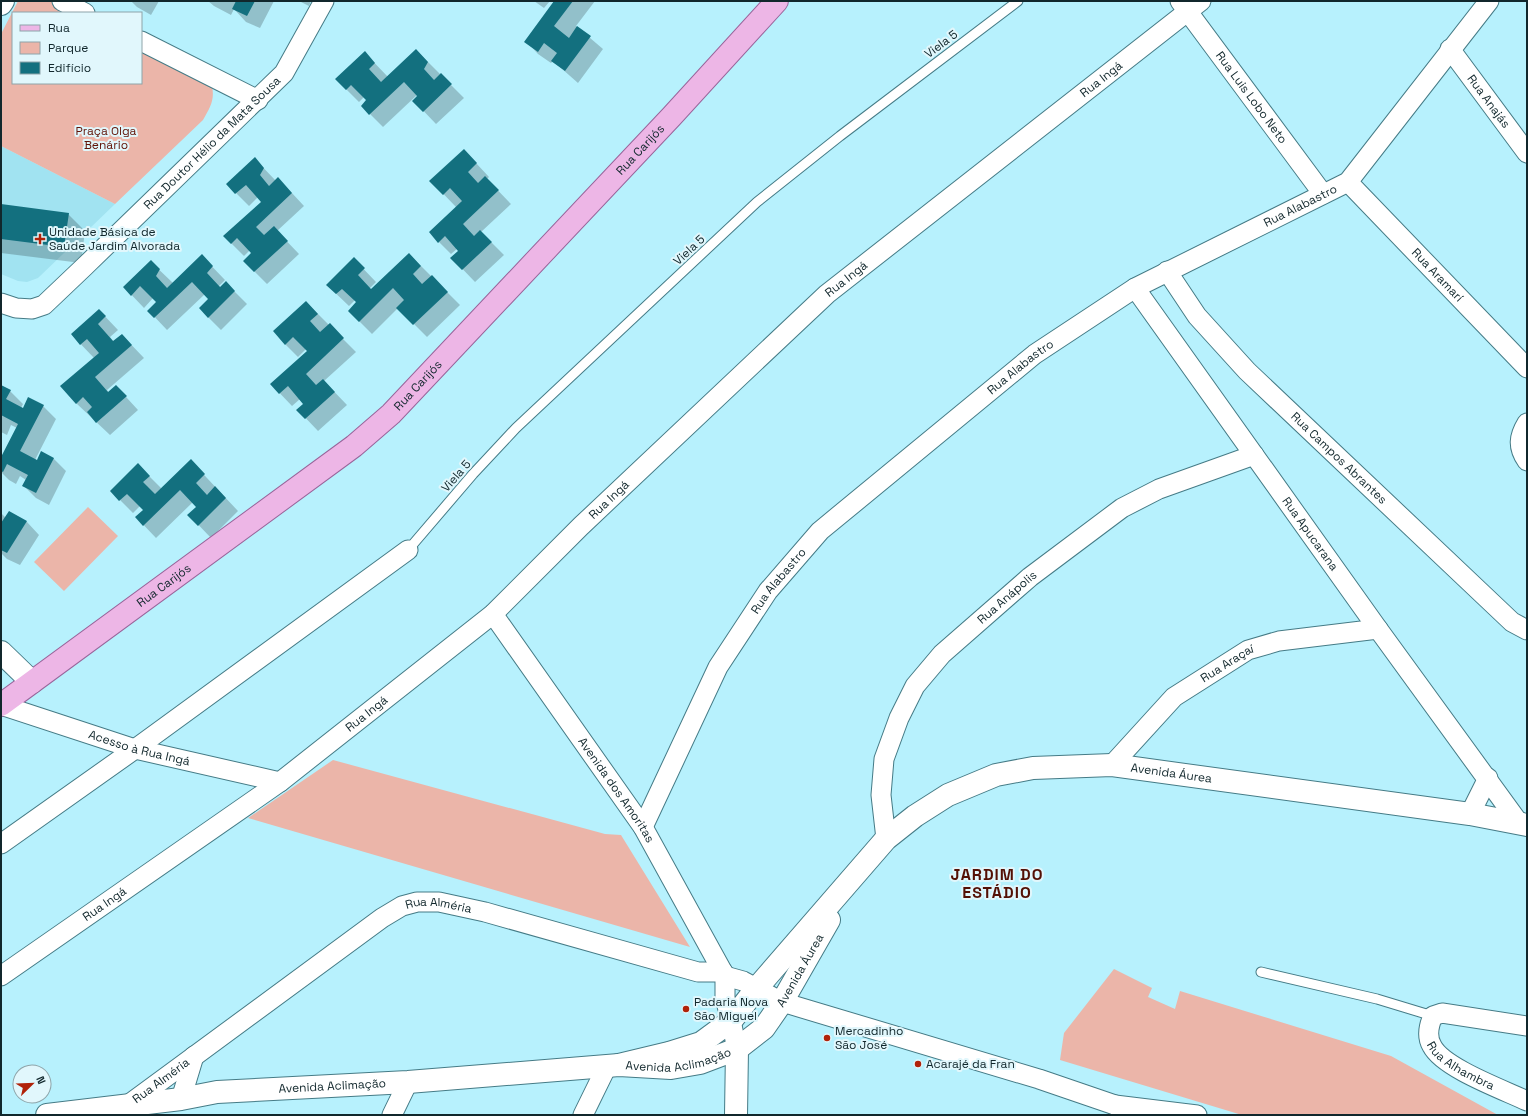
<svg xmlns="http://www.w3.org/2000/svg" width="1528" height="1116" viewBox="0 0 1528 1116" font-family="'Space Grotesk',sans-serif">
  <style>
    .built { fill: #a1e3f1 }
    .green { fill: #ebb5a9 }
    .shadow { fill: #0003 }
    .building { fill: #13707f }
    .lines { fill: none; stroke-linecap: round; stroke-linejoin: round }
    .service-casing { stroke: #457b86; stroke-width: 11 }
    .minor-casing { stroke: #457b86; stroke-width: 21 }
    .tertiary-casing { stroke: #457b86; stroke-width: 24 }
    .primary-casing { stroke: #98649a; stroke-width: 24 }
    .service { stroke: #fff; stroke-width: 9 }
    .minor { stroke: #fff; stroke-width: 19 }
    .tertiary { stroke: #fff; stroke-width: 22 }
    .primary { stroke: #edb6e6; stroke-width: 22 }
    .poi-dot { fill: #b02209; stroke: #e1f7fc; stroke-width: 1.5 }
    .labels { text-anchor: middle; stroke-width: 4; stroke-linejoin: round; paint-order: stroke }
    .street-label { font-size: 12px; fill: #11272c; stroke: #e1f7fc }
    .park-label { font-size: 12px; fill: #611307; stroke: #e1f7fc }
    .poi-label { font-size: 12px; fill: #11272c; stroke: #e1f7fc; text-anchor: start }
    .district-label { font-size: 16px; font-weight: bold; letter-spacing: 1px; fill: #531005; stroke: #e1f7fc }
  </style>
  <rect width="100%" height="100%" fill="#b7f1fd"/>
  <!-- built -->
  <path class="built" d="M 1,146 L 115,204 L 38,278 L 27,282 L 18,281 L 1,274 Z"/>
  <!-- green -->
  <path class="green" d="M 18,1 L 55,1 L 78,13 L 13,13 L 13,83 L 141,83 L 141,45 L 212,86 C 215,100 210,108 203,120 L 115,204 L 1,146 L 1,34 Z
    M 88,507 L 118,536 L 64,591 L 34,562 Z
    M 333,760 L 605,834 L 621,835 L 690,947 L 248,818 Z
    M 1114,969 L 1152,988 L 1148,997 L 1175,1009 L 1180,991 L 1391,1056 L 1498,1115 L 1242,1115 L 1060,1060 L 1064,1033 Z"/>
  <!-- shadow -->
  <path class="shadow" d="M 131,1 L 159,1 L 151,15 L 137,7 Z
    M 208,1 L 274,1 L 260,28 L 246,22 L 234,9 L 231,15 L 214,6 Z
    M 299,1 L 311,1 L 309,6 Z
    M 534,1 L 550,1 L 544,8 Z
    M 553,1 L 595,1 L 576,26 L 603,49 L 578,83 L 553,61 L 551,63 L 538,54 L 526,41 L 555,2 Z
    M 416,50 L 464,98 L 436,124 L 414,101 L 418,96 L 417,95 L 383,127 L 362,106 L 368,100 L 364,97 L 359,102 L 346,89 L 365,53 L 388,77 Z
    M 255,159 L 276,181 L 278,178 L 304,206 L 277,231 L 299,254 L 267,284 L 254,271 L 253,253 L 250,250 L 244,256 L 231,243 L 262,202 L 258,197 L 249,206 L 227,184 Z
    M 476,163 L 489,177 L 487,179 L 511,204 L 481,232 L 504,255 L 475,282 L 452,258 L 460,251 L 458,248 L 451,254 L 439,242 L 456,207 L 431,181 Z
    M 1,205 L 68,214 L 85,231 L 81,263 L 1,253 Z
    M 409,254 L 460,305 L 427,337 L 398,308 L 372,334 L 349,311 L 357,302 L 355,300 L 349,306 L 327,285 L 354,259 L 376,282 L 369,289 L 371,291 Z
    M 202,256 L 225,280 L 219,286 L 221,288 L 226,283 L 247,304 L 221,330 L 208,317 L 210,299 L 205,294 L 167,330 L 149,311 L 158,303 L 153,298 L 144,308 L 124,287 L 151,262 L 173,283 Z
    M 306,302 L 356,352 L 324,381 L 347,405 L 318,431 L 298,410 L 305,404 L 300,399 L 292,406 L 271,384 L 308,351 L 306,349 L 298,357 L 285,344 Z
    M 99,310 L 118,330 L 110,337 L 114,342 L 122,335 L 144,358 L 107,390 L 109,393 L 116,386 L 138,410 L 110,435 L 76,403 L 94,358 L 72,335 Z
    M 1,386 L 10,391 L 23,404 L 21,408 L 43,406 L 56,419 L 35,460 L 37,461 L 53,458 L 66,471 L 49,505 L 36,498 L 23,485 L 26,480 L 20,476 L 16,484 L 9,480 L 1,472 L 1,459 L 17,428 L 11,425 L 7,435 L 1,432 Z
    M 191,461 L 238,511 L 211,538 L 189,515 L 197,507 L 193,502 L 156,538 L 136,517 L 144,510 L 140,506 L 133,513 L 111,491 L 138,465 L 162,489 Z
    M 9,512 L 27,522 L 39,535 L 20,565 L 7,559 L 1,553 L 1,513 L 6,518 Z"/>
  <!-- building -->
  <path class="building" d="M 236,1 L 255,1 L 247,16 L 232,9 Z
    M 554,1 L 573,1 L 554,26 L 569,38 L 577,26 L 591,36 L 565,71 L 551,61 L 557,53 L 544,43 L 538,52 L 524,42 Z
    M 416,49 L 428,62 L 424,69 L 434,80 L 441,73 L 452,84 L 423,112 L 412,101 L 417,96 L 404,82 L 369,115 L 361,106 L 366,100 L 351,85 L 346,90 L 335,79 L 365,51 L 375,63 L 369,69 L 381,82 Z
    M 464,149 L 477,163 L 468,172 L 478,183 L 485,176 L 499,190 L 463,224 L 474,236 L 480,230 L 492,242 L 462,270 L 450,258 L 458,251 L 445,236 L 438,243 L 429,232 L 462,201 L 450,188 L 443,195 L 429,181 Z
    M 255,157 L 264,168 L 260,175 L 269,186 L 278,177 L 292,193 L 256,227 L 264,235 L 274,226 L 288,241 L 254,272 L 243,261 L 251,253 L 237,238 L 231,244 L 223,236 L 261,202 L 246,185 L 235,194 L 226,184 Z
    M 1,204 L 69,213 L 64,247 L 1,239 Z
    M 409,253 L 421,266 L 413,274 L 422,284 L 432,275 L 448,292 L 413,325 L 396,308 L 404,300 L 393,288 L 359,322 L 348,311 L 356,302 L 342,289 L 336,294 L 326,285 L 354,257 L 365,268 L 358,275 L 371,289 Z
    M 202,254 L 213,266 L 207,273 L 220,287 L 226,281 L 235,291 L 208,318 L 199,308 L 208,299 L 192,282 L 154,318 L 147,311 L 156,302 L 140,286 L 131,296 L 123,287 L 151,260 L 160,269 L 156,276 L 167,288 Z
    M 306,301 L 318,314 L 310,321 L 320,332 L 330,323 L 344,338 L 306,374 L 316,385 L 323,379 L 335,392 L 305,419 L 296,410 L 303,404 L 288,386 L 279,394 L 270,384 L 307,351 L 293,337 L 285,345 L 273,331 Z
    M 99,309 L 106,316 L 98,324 L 113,341 L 122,334 L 132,345 L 95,377 L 108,392 L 116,385 L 127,396 L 96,423 L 87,412 L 92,407 L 83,397 L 76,404 L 60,386 L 99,353 L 87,339 L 80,345 L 71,334 Z
    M 1,385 L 11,390 L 6,399 L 23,408 L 28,397 L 44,405 L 20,451 L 37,460 L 41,451 L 54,458 L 36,493 L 22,486 L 28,475 L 7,464 L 3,472 L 1,471 L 1,457 L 18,424 L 1,415 Z
    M 191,459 L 205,474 L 196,483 L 207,495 L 215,486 L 226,498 L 198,526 L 187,515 L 196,507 L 180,490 L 143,526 L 135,517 L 143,510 L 127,494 L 119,501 L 110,491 L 138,463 L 150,476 L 143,482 L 155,494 Z
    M 9,511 L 27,521 L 7,553 L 1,550 L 1,523 Z"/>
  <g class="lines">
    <defs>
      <path id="service" d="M 408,550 L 473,474 L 516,428 L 757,202 L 840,136 L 1018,1
        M 1261,972 L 1377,999 L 1433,1016"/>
      <g id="minor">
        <path d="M 62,1 L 85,13"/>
        <path id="s1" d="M 1180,1 L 1323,194"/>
        <path d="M 141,41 L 258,100"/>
        <path id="s2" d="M 1450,49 L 1527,153"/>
        <path id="s3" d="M 1348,182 L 1527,368"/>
        <path id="s4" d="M 1167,271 L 1197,316 L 1247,371 L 1512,622 L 1527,630"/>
        <path id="s5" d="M 1135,288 L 1378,629 L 1519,823"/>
        <path id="s6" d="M 1,303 L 16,308 L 32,309 L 44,305 L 84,267 L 284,73 L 324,1"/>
        <path d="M 1527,423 C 1519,436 1517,447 1527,461"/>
        <path id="s7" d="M 493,614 L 643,827 L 725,976 L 725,998 L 731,1021 L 737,1049"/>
        <path id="s8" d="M 1,705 L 135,749 L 280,782"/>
        <path id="s9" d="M 1112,765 L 1174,697 L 1248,650 L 1279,641 L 1378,629"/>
        <path d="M 1470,814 L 1488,778"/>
        <path id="s10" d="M 643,827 L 718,667 L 768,591 L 820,531 L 1035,354 L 1135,288 L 1348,182 L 1489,1"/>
        <path id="s11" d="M 886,839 L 881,795 L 884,759 L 899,718 L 915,686 L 942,654 L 1030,577 L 1122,508 L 1159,489 L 1254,455"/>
        <path d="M 1,844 L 135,749 L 408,550"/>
        <path id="s12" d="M 1,976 L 280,782 L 493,614 L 581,526 L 827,294 L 1201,1"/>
        <path d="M 725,976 L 743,981 L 782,1002 L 1039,1079 L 1115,1105 L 1128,1115"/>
        <path id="s13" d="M 1527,1026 L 1442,1013 L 1433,1016 C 1429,1025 1426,1036 1432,1046 C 1443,1068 1504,1090 1527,1101"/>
        <path d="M 181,1099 L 194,1056"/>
        <path id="s14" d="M 128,1105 L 382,918 L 402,906 L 417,902 L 439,902 L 485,912 L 698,972 L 723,972"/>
        <path d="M 1115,1105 L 1197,1115"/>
        <path d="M 392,1115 L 408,1082"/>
        <path d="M 583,1115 L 607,1066"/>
      </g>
      <g id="tertiary">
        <path d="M 1,4 L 3,1"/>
        <path d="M 1,652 L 32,682"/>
        <path id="s15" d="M 619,1065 L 669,1053 L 701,1043 L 731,1021 L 756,989 L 886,839 L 915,816 L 948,795 L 996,775 L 1033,768 L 1112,765 L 1470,814 L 1527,825"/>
        <path id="s16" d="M 47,1115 L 181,1099 L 217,1092 L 408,1082 L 619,1065 L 671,1068 L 700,1063 L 737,1049 L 764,1028 L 782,1002 L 829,920"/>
        <path d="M 736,1115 L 737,1049"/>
      </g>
      <g id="primary">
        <path id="s17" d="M 1,705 L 354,446 L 391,414 L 672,116 L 777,1"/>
      </g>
    </defs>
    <!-- service casing -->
    <use href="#service" class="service-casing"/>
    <!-- minor casing -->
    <use href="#minor" class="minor-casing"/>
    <!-- tertiary casing -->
    <use href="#tertiary" class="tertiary-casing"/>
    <!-- primary casing -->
    <use href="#primary" class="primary-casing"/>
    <!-- service -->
    <use href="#service" class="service"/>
    <!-- minor -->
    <use href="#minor" class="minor"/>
    <!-- tertiary -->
    <use href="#tertiary" class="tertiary"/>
    <!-- primary -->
    <use href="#primary" class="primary"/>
  </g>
  <!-- markers -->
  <g class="poi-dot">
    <path d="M38 233h4v4h4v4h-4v4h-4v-4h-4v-4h4z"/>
    <circle cx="686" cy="1009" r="4"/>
    <circle cx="827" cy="1038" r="4"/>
    <circle cx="918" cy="1064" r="4"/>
  </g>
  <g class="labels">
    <!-- street labels -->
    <g class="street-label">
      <text transform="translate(941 44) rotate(-37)" y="4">Viela 5</text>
      <text dy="4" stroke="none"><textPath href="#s12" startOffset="1422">Rua Ingá</textPath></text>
      <text dy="4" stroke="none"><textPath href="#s1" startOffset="120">Rua Luis Lobo Neto</textPath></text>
      <text dy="4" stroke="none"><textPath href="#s2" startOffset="65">Rua Anajás</textPath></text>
      <text dy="4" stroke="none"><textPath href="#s6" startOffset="278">Rua Doutor Hélio da Mata Sousa</textPath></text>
      <text dy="4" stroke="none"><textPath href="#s17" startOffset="850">Rua Carijós</textPath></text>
      <text dy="4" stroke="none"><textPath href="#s10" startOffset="930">Rua Alabastro</textPath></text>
      <text transform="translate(689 250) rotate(-43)" y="4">Viela 5</text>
      <text dy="4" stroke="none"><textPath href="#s3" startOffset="129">Rua Aramarí</textPath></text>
      <text dy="4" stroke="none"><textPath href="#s12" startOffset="1098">Rua Ingá</textPath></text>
      <text dy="4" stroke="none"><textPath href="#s10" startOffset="606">Rua Alabastro</textPath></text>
      <text dy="4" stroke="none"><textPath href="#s17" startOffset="526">Rua Carijós</textPath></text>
      <text dy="4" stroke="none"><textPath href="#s4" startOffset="255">Rua Campos Abrantes</textPath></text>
      <text transform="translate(456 476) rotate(-49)" y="4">Viela 5</text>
      <text dy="4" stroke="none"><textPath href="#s12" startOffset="774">Rua Ingá</textPath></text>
      <text dy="4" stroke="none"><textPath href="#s5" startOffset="302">Rua Apucarana</textPath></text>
      <text dy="4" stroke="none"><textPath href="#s10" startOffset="282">Rua Alabastro</textPath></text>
      <text dy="4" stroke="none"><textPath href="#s17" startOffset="202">Rua Carijós</textPath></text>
      <text dy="4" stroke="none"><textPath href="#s11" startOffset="288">Rua Anápolis</textPath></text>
      <text dy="4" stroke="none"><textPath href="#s9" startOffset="155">Rua Araçaí</textPath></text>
      <text dy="4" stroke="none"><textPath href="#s12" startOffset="450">Rua Ingá</textPath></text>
      <text dy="4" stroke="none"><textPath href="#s8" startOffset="145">Acesso à Rua Ingá</textPath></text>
      <text dy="4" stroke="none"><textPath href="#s15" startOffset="666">Avenida Áurea</textPath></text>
      <text dy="4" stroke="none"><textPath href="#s7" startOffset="215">Avenida dos Amoritas</textPath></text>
      <text dy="4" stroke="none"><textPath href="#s12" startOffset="126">Rua Ingá</textPath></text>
      <text dy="4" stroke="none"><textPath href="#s14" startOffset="376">Rua Alméria</textPath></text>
      <text dy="4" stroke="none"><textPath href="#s16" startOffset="798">Avenida Áurea</textPath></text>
      <text dy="4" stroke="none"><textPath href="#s16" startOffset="635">Avenida Aclimação</textPath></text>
      <text dy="4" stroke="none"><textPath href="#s13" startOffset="162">Rua Alhambra</textPath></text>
      <text dy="4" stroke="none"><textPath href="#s14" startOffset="41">Rua Alméria</textPath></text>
      <text dy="4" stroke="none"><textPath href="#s16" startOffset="287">Avenida Aclimação</textPath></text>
    </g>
    <!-- park labels -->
    <g class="park-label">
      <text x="106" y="135">Praça Olga<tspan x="106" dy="14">Benário</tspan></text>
    </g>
    <!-- poi labels -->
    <g class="poi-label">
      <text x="49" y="236">Unidade Básica de<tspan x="49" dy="14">Saúde Jardim Alvorada</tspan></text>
      <text x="694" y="1006">Padaria Nova<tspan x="694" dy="14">São Miguel</tspan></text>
      <text x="835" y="1035">Mercadinho<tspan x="835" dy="14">São José</tspan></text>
      <text x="926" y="1068">Acarajé da Fran</text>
    </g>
    <!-- district labels -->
    <g class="district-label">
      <text x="997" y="880">JARDIM DO<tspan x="997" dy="18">ESTÁDIO</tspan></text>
    </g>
  </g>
  <!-- border -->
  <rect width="1528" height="1116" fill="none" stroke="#11272c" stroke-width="4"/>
  <!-- legend -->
  <rect x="12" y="12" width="130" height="72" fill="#e1f7fc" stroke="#8ea4a9"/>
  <rect x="20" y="25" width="20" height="6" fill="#edb6e6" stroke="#8ea4a9"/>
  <text x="48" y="32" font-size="12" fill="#11272c">Rua</text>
  <rect x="20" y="42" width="20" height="12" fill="#ebb5a9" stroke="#8ea4a9"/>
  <text x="48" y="52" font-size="12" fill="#11272c">Parque</text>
  <rect x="20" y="62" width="20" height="12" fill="#13707f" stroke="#8ea4a9"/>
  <text x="48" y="72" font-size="12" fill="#11272c">Edifício</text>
  <!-- north arrow -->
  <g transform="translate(32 1084) rotate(67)"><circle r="19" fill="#e1f7fc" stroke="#8ea4a9"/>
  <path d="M0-3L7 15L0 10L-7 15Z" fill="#b02209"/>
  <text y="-6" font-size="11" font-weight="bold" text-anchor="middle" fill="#11272c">N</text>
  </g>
</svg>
